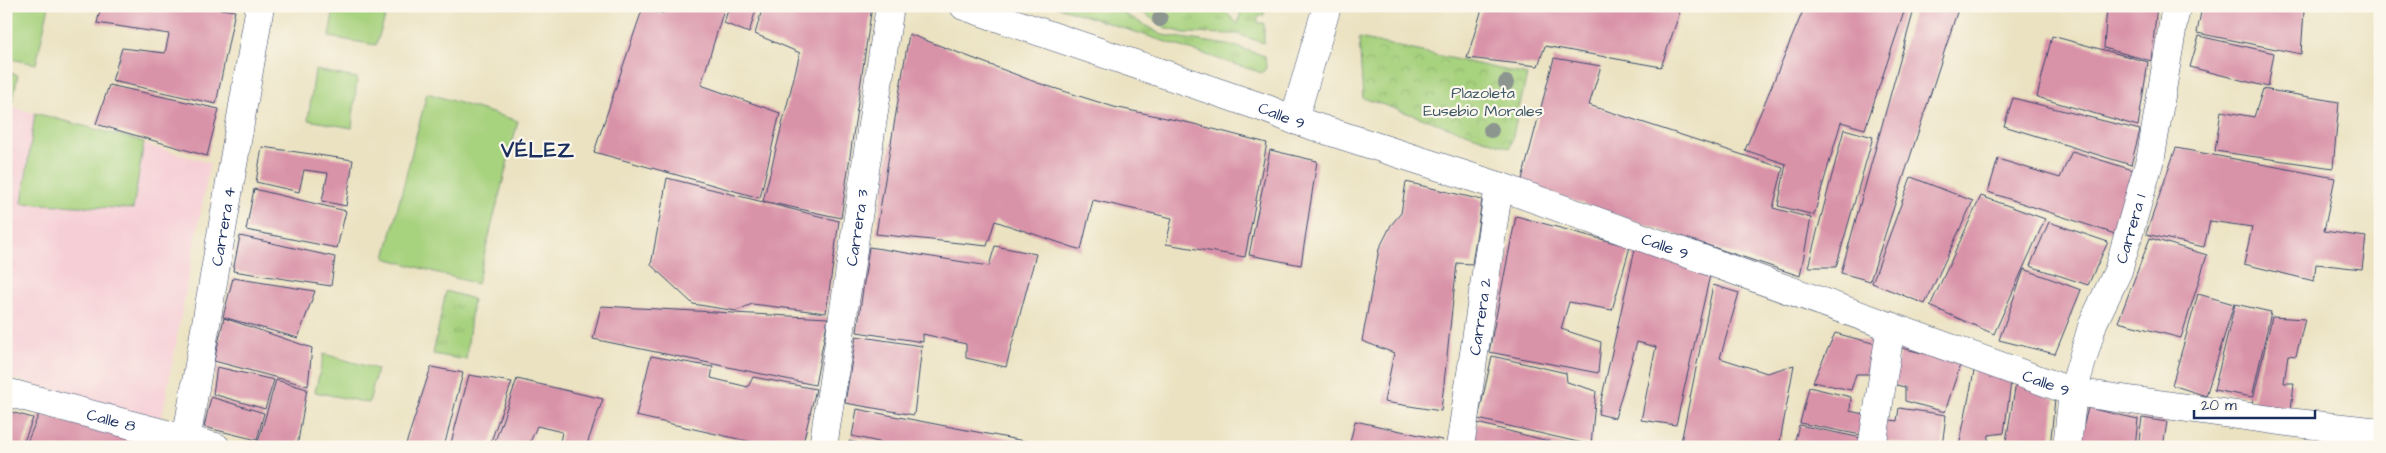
<svg xmlns="http://www.w3.org/2000/svg" width="2386" height="453" viewBox="0 0 2386 453" font-family="'Architects Daughter',sans-serif">
  <style>
    .built { fill: #f6cfd6 }
    .grass { fill: url(#grass-tufts); stroke: #61806e }
    .park { fill: url(#park-crowns); stroke: #61806e }
    .garden { fill: #a7d27e; stroke: #61806e }
    .building { fill: #d993a9 }
    .lines { fill: none; stroke-linecap: round; stroke-linejoin: round }
    .minor-casing { stroke: #3a4a6d; stroke-width: 29 }
    .minor { stroke: #fff; stroke-width: 28 }
    .tree { fill: #8c968f }
    .labels { text-anchor: middle; stroke-width: 4.5; stroke-linejoin: round; paint-order: stroke }
    .park-label { font-size: 16px; fill: #3e5866; stroke: #fbf7ec }
    .street-label { font-size: 16px; fill: #1b2f5e; stroke: #fbf7ec }
    .district-label { font-size: 21px; font-weight: bold; letter-spacing: 1px; fill: #1b2f5e; stroke: #fbf7ec }
  </style>
  <defs>
    <pattern id="grass-tufts" width="24" height="20" patternUnits="userSpaceOnUse" patternTransform="scale(1.25)"><rect width="24" height="20" fill="#a7d27e"/><path d="M3 7l-1-3M5 7V3M7 7l1-3M15 17l-1-3M17 17v-4M19 17l1-3" fill="none" stroke="#8fb56f"/></pattern>
    <pattern id="park-crowns" width="20" height="18" patternUnits="userSpaceOnUse" patternTransform="scale(1.25)"><rect width="20" height="18" fill="#a7d27e"/><path d="M2 6a3 3 0 1 1 6 0M12 15a3 3 0 1 1 6 0" fill="none" stroke="#8fb56f"/></pattern>
  </defs>
  <rect width="100%" height="100%" fill="#fbf7ec"/>
  <filter id="ink" filterUnits="userSpaceOnUse"><feTurbulence type="fractalNoise" baseFrequency=".02" numOctaves="2"/><feDisplacementMap in="SourceGraphic" scale="10" xChannelSelector="R" yChannelSelector="G"/><feConvolveMatrix kernelMatrix="1 2 1 2 8 2 1 2 1" color-interpolation-filters="sRGB"/></filter>
  <filter id="wash" filterUnits="userSpaceOnUse"><feTurbulence type="fractalNoise" baseFrequency=".0096" numOctaves="4" result="noise"/><feDisplacementMap in="SourceGraphic" scale="20" xChannelSelector="R" yChannelSelector="G"/><feGaussianBlur stdDeviation="1.12" result="paint"/><feColorMatrix in="noise" values="0 0 0 0 0 0 0 0 0 0 0 0 0 0 0 0 0 1.4 0 .05"/><feComposite in="paint" operator="in"/></filter>
  <g filter="url(#wash)">
    <rect width="100%" height="100%" fill="#ebe2c1"/>
    <!-- built -->
    <path class="built" d="M 6,105 L 210,163 L 161,422 L 6,376 Z"/>
    <!-- grass -->
    <path class="grass" d="M 1055,6 L 1111,6 L 1162,35 L 1234,46 L 1265,56 L 1266,68 L 1262,73 Z
      M 1133,6 L 1219,6 L 1238,24 L 1242,6 L 1264,6 L 1264,15 L 1258,17 L 1258,23 L 1264,23 L 1264,43 L 1237,34 L 1184,33 L 1166,28 Z
      M 6,72 L 18,75 L 12,104 L 6,103 Z
      M 446,291 L 473,299 L 466,360 L 433,354 Z"/>
    <!-- park -->
    <path class="park" d="M 1359,38 L 1527,75 L 1510,148 L 1363,98 Z"/>
    <!-- garden -->
    <path class="garden" d="M 6,6 L 49,6 L 36,64 L 6,58 Z
      M 334,6 L 389,6 L 376,45 L 329,37 Z
      M 315,70 L 357,78 L 352,128 L 308,120 Z
      M 427,93 L 518,121 L 477,284 L 385,258 Z
      M 35,113 L 144,142 L 133,209 L 22,203 Z
      M 324,354 L 377,369 L 369,403 L 315,392 Z"/>
    <g id="blocks">
      <!-- building -->
      <path class="building" d="M 101,6 L 199,6 L 235,11 L 216,104 L 112,81 L 122,48 L 165,53 L 169,34 L 97,23 Z
        M 665,6 L 725,6 L 701,85 L 780,113 L 760,198 L 594,152 L 642,10 L 663,13 Z
        M 729,6 L 757,6 L 749,33 L 724,23 Z
        M 763,6 L 872,6 L 841,218 L 763,201 L 800,53 L 755,34 Z
        M 1483,6 L 1680,6 L 1679,15 L 1661,67 L 1545,46 L 1538,66 L 1467,58 Z
        M 1805,6 L 1906,6 L 1865,129 L 1841,122 L 1814,215 L 1778,206 L 1786,164 L 1745,150 Z
        M 1915,6 L 1959,6 L 1870,281 L 1841,273 Z
        M 2107,6 L 2157,6 L 2151,61 L 2104,48 Z
        M 2202,6 L 2278,6 L 2304,11 L 2301,54 L 2197,33 Z
        M 909,34 L 1038,83 L 1114,107 L 1190,123 L 1267,143 L 1245,257 L 1166,244 L 1172,218 L 1093,200 L 1081,250 L 995,221 L 987,246 L 876,234 Z
        M 2052,36 L 2148,62 L 2138,126 L 2037,97 Z
        M 2199,36 L 2274,53 L 2268,87 L 2190,67 Z
        M 1554,58 L 1601,66 L 1589,105 L 1783,168 L 1773,208 L 1811,218 L 1800,276 L 1521,183 Z
        M 109,85 L 219,109 L 207,156 L 96,124 Z
        M 2263,89 L 2339,102 L 2333,168 L 2215,151 L 2221,111 L 2254,117 Z
        M 2013,98 L 2140,130 L 2131,165 L 2004,126 Z
        M 1844,129 L 1873,137 L 1836,267 L 1808,267 Z
        M 262,147 L 353,160 L 346,206 L 322,201 L 328,173 L 304,170 L 299,192 L 256,182 Z
        M 2176,148 L 2335,178 L 2324,231 L 2366,237 L 2362,269 L 2316,264 L 2314,281 L 2244,264 L 2252,227 L 2210,221 L 2204,247 L 2146,234 Z
        M 1270,150 L 1317,161 L 1301,265 L 1249,255 Z
        M 2072,151 L 2136,171 L 2115,234 L 1988,192 L 1998,159 L 2060,178 Z
        M 1911,177 L 1973,201 L 1925,304 L 1872,283 Z
        M 667,178 L 839,221 L 826,313 L 752,304 L 736,311 L 693,304 L 651,265 Z
        M 1406,182 L 1482,200 L 1472,264 L 1457,263 L 1441,411 L 1384,402 L 1394,353 L 1362,341 L 1379,249 L 1391,225 L 1401,213 Z
        M 254,189 L 346,211 L 337,248 L 246,230 Z
        M 1981,196 L 2045,219 L 1994,334 L 1930,306 Z
        M 1516,216 L 1630,247 L 1612,310 L 1569,302 L 1561,329 L 1601,342 L 1598,373 L 1489,352 Z
        M 2049,222 L 2108,242 L 2088,285 L 2030,266 Z
        M 240,236 L 335,257 L 331,286 L 233,271 Z
        M 2150,238 L 2207,255 L 2181,338 L 2118,322 Z
        M 995,246 L 1036,254 L 1006,367 L 966,358 L 966,344 L 923,334 L 923,342 L 857,332 L 869,247 L 989,266 Z
        M 1635,249 L 1710,275 L 1676,425 L 1641,420 L 1656,347 L 1637,342 L 1615,418 L 1598,414 Z
        M 2024,269 L 2081,290 L 2055,354 L 1999,340 Z
        M 233,278 L 315,291 L 298,338 L 223,317 Z
        M 1713,285 L 1739,293 L 1720,358 L 1767,373 L 1794,365 L 1779,447 L 1680,447 Z
        M 2198,294 L 2234,304 L 2206,396 L 2172,385 Z
        M 2235,304 L 2271,312 L 2252,397 L 2214,390 Z
        M 601,306 L 828,318 L 815,385 L 593,339 Z
        M 2272,317 L 2305,319 L 2296,356 L 2288,355 L 2284,383 L 2294,383 L 2291,410 L 2252,404 Z
        M 224,318 L 312,348 L 308,386 L 214,361 Z
        M 1835,333 L 1876,344 L 1869,374 L 1856,374 L 1851,390 L 1813,382 Z
        M 856,336 L 922,346 L 914,415 L 845,403 Z
        M 1901,348 L 1961,362 L 1945,412 L 1905,401 L 1905,387 L 1892,384 Z
        M 651,356 L 713,367 L 711,378 L 748,387 L 753,377 L 816,389 L 802,447 L 774,447 L 636,416 Z
        M 1492,356 L 1566,373 L 1567,382 L 1596,391 L 1591,445 L 1478,419 Z
        M 1975,366 L 2011,383 L 2004,433 L 1989,435 L 1988,447 L 1959,447 Z
        M 217,367 L 274,380 L 265,409 L 213,394 Z
        M 431,367 L 463,373 L 444,447 L 405,447 Z
        M 469,375 L 512,382 L 489,447 L 450,447 Z
        M 517,379 L 603,399 L 586,447 L 559,447 L 562,432 L 537,426 L 528,447 L 493,447 Z
        M 276,380 L 307,389 L 297,447 L 276,447 L 258,442 Z
        M 2016,383 L 2055,399 L 2050,447 L 2005,447 Z
        M 1809,387 L 1851,397 L 1850,411 L 1863,414 L 1861,435 L 1800,423 Z
        M 211,397 L 264,413 L 257,440 L 204,427 Z
        M 1899,408 L 1946,415 L 1942,447 L 1917,447 L 1879,439 L 1883,419 L 1897,421 Z
        M 2088,408 L 2138,419 L 2135,447 L 2078,447 Z
        M 857,409 L 1050,446 L 1050,447 L 901,447 L 852,436 Z
        M 11,412 L 33,418 L 22,447 L 6,447 L 6,421 Z
        M 39,414 L 166,447 L 25,447 Z
        M 2142,418 L 2167,422 L 2163,447 L 2138,447 Z
        M 1355,421 L 1442,440 L 1441,447 L 1349,447 Z
        M 1477,423 L 1568,446 L 1568,447 L 1471,447 Z
        M 1799,425 L 1862,438 L 1861,447 L 1793,447 Z
        M 849,441 L 870,446 L 870,447 L 848,447 Z
        M 1883,441 L 1905,446 L 1905,447 L 1882,447 Z"/>
    </g>
  </g>
  <g filter="url(#ink)">
    <use href="#blocks" fill-opacity="0" stroke="#3a4a6d" stroke-width="1"/>
    <g class="lines">
      <defs>
        <g id="minor">
          <path id="s1" d="M 964,6 L 1267,109 L 1294,120 L 1499,186 L 2073,392 L 2287,422 L 2380,432"/>
          <path d="M 1294,120 L 1327,6"/>
          <path id="s2" d="M 6,392 L 216,447"/>
          <path id="s3" d="M 185,447 L 260,6"/>
          <path id="s4" d="M 823,447 L 890,6"/>
          <path id="s5" d="M 1460,447 L 1499,186"/>
          <path d="M 1872,447 L 1891,326"/>
          <path id="s6" d="M 2067,447 L 2073,392 L 2093,323 L 2118,271 L 2151,156 L 2176,6"/>
        </g>
      </defs>
      <!-- minor casing -->
      <use href="#minor" class="minor-casing"/>
      <!-- minor -->
      <use href="#minor" class="minor"/>
    </g>
    <!-- trees -->
    <g class="tree">
      <circle cx="1160" cy="19" r="8"/>
      <circle cx="1506" cy="83" r="8"/>
      <circle cx="1491" cy="130" r="8"/>
    </g>
  </g>
  <g class="labels">
    <!-- park labels -->
    <g class="park-label">
      <text x="1483" y="98">Plazoleta<tspan x="1483" dy="18">Eusebio Morales</tspan></text>
    </g>
    <!-- street labels -->
    <g class="street-label">
      <text dy="6" stroke="none"><textPath href="#s1" startOffset="336">Calle 9</textPath></text>
      <text dy="6" stroke="none"><textPath href="#s4" startOffset="222">Carrera 3</textPath></text>
      <text dy="6" stroke="none"><textPath href="#s3" startOffset="224">Carrera 4</textPath></text>
      <text dy="6" stroke="none"><textPath href="#s6" startOffset="229">Carrera 1</textPath></text>
      <text dy="6" stroke="none"><textPath href="#s1" startOffset="741">Calle 9</textPath></text>
      <text dy="6" stroke="none"><textPath href="#s5" startOffset="132">Carrera 2</textPath></text>
      <text dy="6" stroke="none"><textPath href="#s1" startOffset="1146">Calle 9</textPath></text>
      <text dy="6" stroke="none"><textPath href="#s2" startOffset="109">Calle 8</textPath></text>
    </g>
    <!-- district labels -->
    <g class="district-label">
      <text x="538" y="157">VÉLEZ</text>
    </g>
  </g>
  <!-- margin -->
  <rect width="2386" height="453" fill="none" stroke="#fbf7ec" stroke-width="25"/>
  <!-- scale -->
  <path d="M2194 410v8h121v-8" fill="none" stroke="#1b2f5e" stroke-width="2.5"/>
  <text x="2201" y="410" font-size="15" fill="#1b2f5e" stroke="#fbf7ec" stroke-width="4" paint-order="stroke">20 m</text>
</svg>
